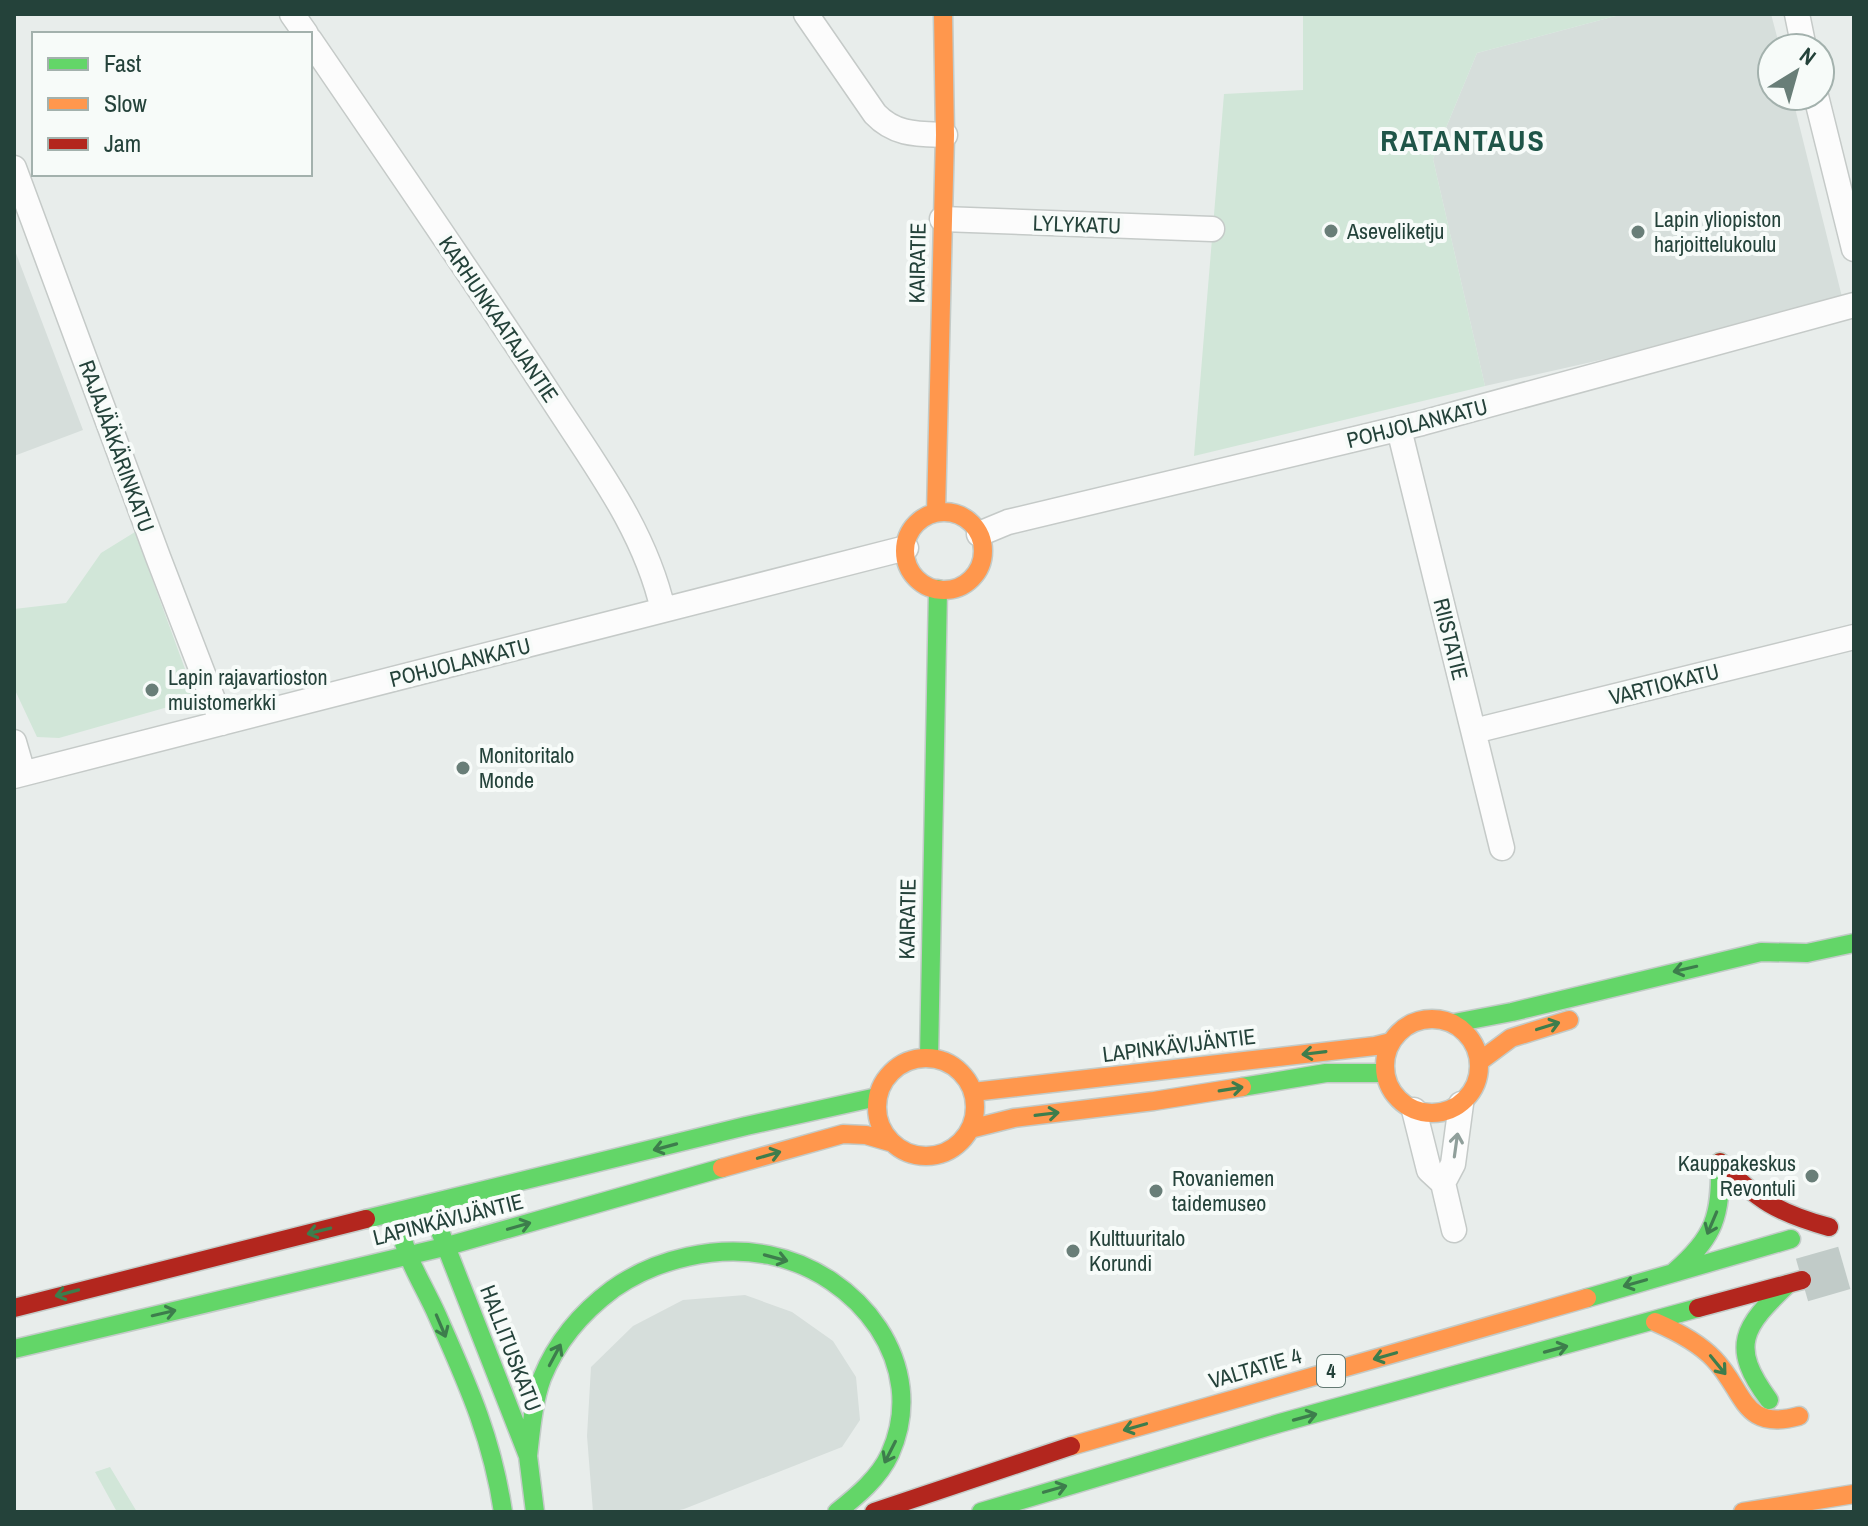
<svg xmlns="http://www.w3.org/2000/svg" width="1868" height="1526" viewBox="0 0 1868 1526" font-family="'Archivo Narrow',sans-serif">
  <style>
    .built { fill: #d6dedb }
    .green { fill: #d1e6d8 }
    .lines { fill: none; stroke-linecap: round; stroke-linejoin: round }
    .highway-tunnel { stroke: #c1cbc8; stroke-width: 44; stroke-dasharray: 44 22; stroke-linecap: butt }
    .street-casing { stroke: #c5cac8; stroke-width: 27 }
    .fast-casing { stroke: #c3cbc8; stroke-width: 21 }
    .slow-casing { stroke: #c3cbc8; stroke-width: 21 }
    .jam-casing { stroke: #c3cbc8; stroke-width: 21 }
    .street { stroke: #fcfcfc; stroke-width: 24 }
    .fast { stroke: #63d668; stroke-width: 18 }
    .slow { stroke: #ff974d; stroke-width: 18 }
    .jam { stroke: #b3261e; stroke-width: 18 }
    .oneway { stroke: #3d7d4c }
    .oneway2 { stroke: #909f9b }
    .poi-dot { fill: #697e78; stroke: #f7fbf9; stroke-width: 3 }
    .labels { text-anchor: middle; stroke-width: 8; stroke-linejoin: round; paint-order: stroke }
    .shield { fill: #f7fbf9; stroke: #637a73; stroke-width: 2 }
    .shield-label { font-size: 20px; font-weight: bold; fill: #24423a }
    .poi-label { font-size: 22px; fill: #24423a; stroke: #f7fbf9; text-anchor: start }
    .street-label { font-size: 22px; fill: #24423a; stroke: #f7fbf9 }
    .district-label { font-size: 30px; font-weight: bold; letter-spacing: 2px; fill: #1f5548; stroke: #f7fbf9 }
  </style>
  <rect width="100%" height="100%" fill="#e8edeb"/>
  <!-- built -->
  <path class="built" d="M 1623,14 L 1771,14 L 1780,48 L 1772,48 L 1772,96 L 1792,96 L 1844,305 L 1485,386 L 1433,159 L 1477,53 Z
    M 14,248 L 83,430 L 14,456 Z
    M 745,1295 L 792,1312 L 833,1341 L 856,1377 L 860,1420 L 842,1447 L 684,1509 L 670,1512 L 593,1512 L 587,1436 L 591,1367 L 633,1326 L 683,1300 Z"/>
  <!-- green -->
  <path class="green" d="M 1303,14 L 1440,14 L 1441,16 L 1623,14 L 1477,53 L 1433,159 L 1485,386 L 1194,456 L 1224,94 L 1303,90 Z
    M 135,532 L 196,699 L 59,738 L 37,737 L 14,688 L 14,609 L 66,603 L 101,553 Z
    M 110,1467 L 137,1512 L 117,1512 L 95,1472 Z"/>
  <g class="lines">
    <!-- highway-tunnel -->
    <path class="highway-tunnel" d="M 1802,1280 L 1854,1265"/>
    <defs>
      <path id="street" d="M 292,14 L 306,34
        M 806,14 L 875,114 C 895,135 917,134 945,135
        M 1797,14 L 1804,48
        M 310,40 C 391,159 473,277 551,397 C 595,465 645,530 663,610
        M 1816,96 L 1854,249
        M 14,168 L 158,557 L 222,723
        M 942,219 L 1212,229
        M 1399,429 L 1502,848
        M 979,534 L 1008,522 L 1422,423 L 1854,305
        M 1474,731 L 1854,637
        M 14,742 L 23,773
        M 14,776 L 906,548
        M 1414,1110 L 1429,1170 L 1443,1183 L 1454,1230
        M 1443,1183 L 1453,1164 L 1461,1104"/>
      <path id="fast" d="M 1454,1023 L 1512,1012 L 1761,952 L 1807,953 L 1854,943
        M 929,1058 L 938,589
        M 1242,1087 L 1326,1073 L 1385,1073
        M 366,1219 L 746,1126 L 877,1097
        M 438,1226 L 528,1456 L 535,1512
        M 402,1236 C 409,1264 425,1288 437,1315 C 467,1383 492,1437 503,1512
        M 1674,1272 C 1715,1237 1721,1216 1720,1162
        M 1587,1298 L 1791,1239
        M 14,1349 L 444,1247 L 722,1168
        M 1769,1400 C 1729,1346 1743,1327 1788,1284
        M 528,1456 C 531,1430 533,1403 542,1378 C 556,1343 582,1312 613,1289 C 657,1258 717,1245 769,1255 C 859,1273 930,1365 890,1454 C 879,1478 857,1496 837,1512
        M 981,1512 L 1280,1423 L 1698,1308"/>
      <path id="slow" d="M905 551a39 39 0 1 1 78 0a39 39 0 1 1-78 0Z
        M 936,513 L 945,135 L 943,14
        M1385 1066a47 47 0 1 1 94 0a47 47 0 1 1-94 0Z
        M877 1107a49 49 0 1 1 98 0a49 49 0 1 1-98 0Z
        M 1480,1061 L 1511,1038 L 1569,1020
        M 973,1092 L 1375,1046 L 1391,1042
        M 970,1129 L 1014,1118 L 1154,1101 L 1242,1087
        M 722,1168 L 843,1134 L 866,1135 L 890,1142
        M 1655,1322 C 1676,1331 1698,1342 1714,1359 C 1745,1391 1742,1432 1799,1416
        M 1071,1446 L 1587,1298
        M 1743,1512 L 1854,1494"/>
      <path id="jam" d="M 1720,1162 C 1757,1200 1778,1213 1829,1227
        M 14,1308 L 366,1219
        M 1698,1308 L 1802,1280
        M 874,1512 L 1071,1446"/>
    </defs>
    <!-- street casing -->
    <use href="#street" class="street-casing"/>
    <!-- fast casing -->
    <use href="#fast" class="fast-casing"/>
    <!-- slow casing -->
    <use href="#slow" class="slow-casing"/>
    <!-- jam casing -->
    <use href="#jam" class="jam-casing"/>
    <!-- street -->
    <use href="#street" class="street"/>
    <!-- fast -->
    <use href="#fast" class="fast"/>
    <!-- slow -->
    <use href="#slow" class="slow"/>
    <!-- jam -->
    <use href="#jam" class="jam"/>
  </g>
  <!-- one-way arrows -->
  <defs><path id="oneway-shaft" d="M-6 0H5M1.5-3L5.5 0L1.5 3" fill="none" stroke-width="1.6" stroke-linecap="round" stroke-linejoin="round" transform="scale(2)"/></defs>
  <g class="oneway">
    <use href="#oneway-shaft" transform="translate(1685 969) rotate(167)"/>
    <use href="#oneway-shaft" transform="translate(1548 1026) rotate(-17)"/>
    <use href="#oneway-shaft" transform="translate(1314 1053) rotate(173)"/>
    <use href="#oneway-shaft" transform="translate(1231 1089) rotate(-9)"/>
    <use href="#oneway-shaft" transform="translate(1047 1114) rotate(-7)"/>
    <use href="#oneway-shaft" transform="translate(665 1147) rotate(165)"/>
    <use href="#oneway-shaft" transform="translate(769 1155) rotate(-16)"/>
    <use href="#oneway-shaft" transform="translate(1712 1223) rotate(113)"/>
    <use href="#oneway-shaft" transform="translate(519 1226) rotate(-16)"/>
    <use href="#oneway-shaft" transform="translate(319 1231) rotate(166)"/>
    <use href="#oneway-shaft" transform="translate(776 1258) rotate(15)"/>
    <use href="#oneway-shaft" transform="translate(1635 1283) rotate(164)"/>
    <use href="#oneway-shaft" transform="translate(67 1293) rotate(165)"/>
    <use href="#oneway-shaft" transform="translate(164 1313) rotate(-13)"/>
    <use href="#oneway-shaft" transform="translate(441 1326) rotate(67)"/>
    <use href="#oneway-shaft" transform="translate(1556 1349) rotate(-15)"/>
    <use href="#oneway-shaft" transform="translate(555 1355) rotate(-62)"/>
    <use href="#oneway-shaft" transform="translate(1385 1356) rotate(164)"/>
    <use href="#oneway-shaft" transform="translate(1718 1365) rotate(51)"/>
    <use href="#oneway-shaft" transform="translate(1305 1417) rotate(-15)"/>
    <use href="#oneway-shaft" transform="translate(1135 1427) rotate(164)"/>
    <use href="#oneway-shaft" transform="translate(890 1452) rotate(117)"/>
    <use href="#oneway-shaft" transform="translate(1055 1489) rotate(-16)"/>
  </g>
  <use class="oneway2" href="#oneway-shaft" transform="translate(1456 1145) rotate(-82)"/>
  <!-- markers -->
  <g class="poi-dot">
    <circle cx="1331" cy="231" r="8"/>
    <circle cx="1638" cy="232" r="8"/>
    <circle cx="152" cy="690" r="8"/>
    <circle cx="463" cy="768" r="8"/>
    <circle cx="1812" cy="1176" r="8"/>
    <circle cx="1156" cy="1191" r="8"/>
    <circle cx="1073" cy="1251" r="8"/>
  </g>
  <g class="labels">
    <!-- shield labels -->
    <rect class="shield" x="1317" y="1355" width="28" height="32" rx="6"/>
    <g class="shield-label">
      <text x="1331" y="1378">4</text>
    </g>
    <!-- poi labels -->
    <g class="poi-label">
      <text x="1654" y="227">Lapin yliopiston<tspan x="1654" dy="25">harjoittelukoulu</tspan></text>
      <text x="1347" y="239">Aseveliketju</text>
      <text x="168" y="685">Lapin rajavartioston<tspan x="168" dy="25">muistomerkki</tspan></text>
      <text x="479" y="763">Monitoritalo<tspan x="479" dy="25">Monde</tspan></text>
      <text x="1796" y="1171" text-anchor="end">Kauppakeskus<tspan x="1796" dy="25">Revontuli</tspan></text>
      <text x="1172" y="1186">Rovaniemen<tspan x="1172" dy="25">taidemuseo</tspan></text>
      <text x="1089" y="1246">Kulttuuritalo<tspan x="1089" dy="25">Korundi</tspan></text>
    </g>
    <!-- street labels -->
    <g class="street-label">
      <text transform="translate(1077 224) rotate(2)" y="8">LYLYKATU</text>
      <text transform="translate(917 263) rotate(-89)" y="8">KAIRATIE</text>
      <text transform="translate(499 319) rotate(56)" y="8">KARHUNKAATAJANTIE</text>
      <text transform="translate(1417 423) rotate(-14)" y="8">POHJOLANKATU</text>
      <text transform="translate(117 446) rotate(70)" y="8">RAJAJÄÄKÄRINKATU</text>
      <text transform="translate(1451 639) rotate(76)" y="8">RIISTATIE</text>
      <text transform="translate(460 662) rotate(-14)" y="8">POHJOLANKATU</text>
      <text transform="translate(1664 684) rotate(-14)" y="8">VARTIOKATU</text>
      <text transform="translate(907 919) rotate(-89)" y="8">KAIRATIE</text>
      <text transform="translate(1179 1045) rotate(-7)" y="8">LAPINKÄVIJÄNTIE</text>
      <text transform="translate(448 1219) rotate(-14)" y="8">LAPINKÄVIJÄNTIE</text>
      <text transform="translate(511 1348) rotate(69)" y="8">HALLITUSKATU</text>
      <text transform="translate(1255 1368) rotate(-16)" y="8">VALTATIE 4</text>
    </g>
    <!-- district labels -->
    <g class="district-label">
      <text x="1463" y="151">RATANTAUS</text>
    </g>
  </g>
  <!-- border -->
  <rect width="1868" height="1526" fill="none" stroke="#24423a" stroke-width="32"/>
  <!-- legend -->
  <rect x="32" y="32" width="280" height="144" fill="#f7fbf9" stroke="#a3b1ad" stroke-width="2"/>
  <rect x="48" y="58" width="40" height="12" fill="#63d668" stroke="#a3b1ad" stroke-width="2"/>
  <text x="104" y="72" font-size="24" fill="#24423a">Fast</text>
  <rect x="48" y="98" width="40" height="12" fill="#ff974d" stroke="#a3b1ad" stroke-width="2"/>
  <text x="104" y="112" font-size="24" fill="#24423a">Slow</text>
  <rect x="48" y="138" width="40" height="12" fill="#b3261e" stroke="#a3b1ad" stroke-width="2"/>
  <text x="104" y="152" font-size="24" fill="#24423a">Jam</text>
  <!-- north arrow -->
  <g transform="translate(1796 72) rotate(37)"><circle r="38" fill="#f7fbf9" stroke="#a3b1ad" stroke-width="2"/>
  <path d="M0-6L14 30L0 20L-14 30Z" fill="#697e78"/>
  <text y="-12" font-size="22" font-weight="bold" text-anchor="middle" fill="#24423a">N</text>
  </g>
</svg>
